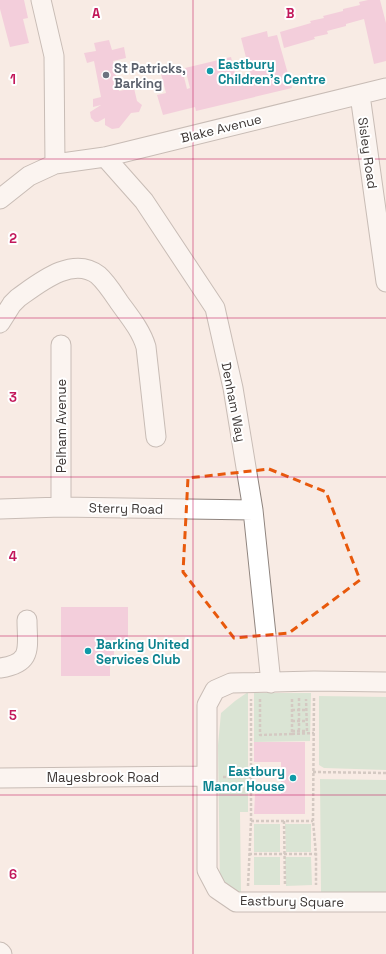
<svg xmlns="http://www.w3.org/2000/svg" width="386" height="954" viewBox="0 0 386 954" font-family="'Space Grotesk',sans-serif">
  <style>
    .green { fill: #b7dcc0 }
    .building { fill: #eeabd0 }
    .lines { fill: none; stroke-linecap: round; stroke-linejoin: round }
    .minor-casing { stroke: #8f847e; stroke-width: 21 }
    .path { stroke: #a99f9a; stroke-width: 2.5; stroke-dasharray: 3 2; stroke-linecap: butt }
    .minor { stroke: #fff; stroke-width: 19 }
    .marked { fill: none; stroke: #e8590c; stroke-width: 3; stroke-dasharray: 8 5; stroke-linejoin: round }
    .grid { fill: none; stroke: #c2185b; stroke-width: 1; stroke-opacity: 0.55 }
    .culture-dot { fill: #0f9aa8; stroke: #fff; stroke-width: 1.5 }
    .worship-dot { fill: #6b7280; stroke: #fff; stroke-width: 1.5 }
    .labels { text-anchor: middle; stroke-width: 4; stroke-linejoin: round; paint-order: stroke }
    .culture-label { font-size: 13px; font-weight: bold; fill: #0d838f; stroke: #fff; text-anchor: start }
    .worship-label { font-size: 13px; font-weight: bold; fill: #5b616d; stroke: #fff; text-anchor: start }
    .street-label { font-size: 13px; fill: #3c3634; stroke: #fff }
    .grid-label { font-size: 13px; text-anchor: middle; font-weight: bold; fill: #c2185b; stroke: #fff; stroke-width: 4; stroke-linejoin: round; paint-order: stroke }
  </style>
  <rect width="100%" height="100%" fill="#f8ebe4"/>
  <!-- green -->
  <path class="green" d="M 248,692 L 248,812 L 240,812 L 241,893 L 231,894 L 220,886 L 218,745 L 221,713 L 235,701 Z
    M 254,693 L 311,693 L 310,741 L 254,742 Z
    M 319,696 L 386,697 L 386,770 L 324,768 L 319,765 Z
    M 320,779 L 386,780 L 386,893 L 321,893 Z
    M 254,824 L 280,824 L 280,852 L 254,852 Z
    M 285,824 L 311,824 L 311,852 L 286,852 Z
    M 254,857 L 280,857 L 280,885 L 254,885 Z
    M 311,857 L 312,885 L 286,886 L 285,857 Z"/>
  <!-- building -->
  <path class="building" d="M 0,0 L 24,0 L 28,18 L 23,19 L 29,43 L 10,47 L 0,9 Z
    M 368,0 L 380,0 L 386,23 L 386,61 L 374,64 L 364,19 L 346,24 L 346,26 L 327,31 L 328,34 L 314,37 L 315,39 L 284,48 L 280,32 L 311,23 L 310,21 L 324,18 L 323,16 L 343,11 L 343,9 L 360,5 L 359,2 Z
    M 267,31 L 268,37 L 277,35 L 292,88 L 196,111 L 195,107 L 163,115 L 157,95 L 166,93 L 161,74 L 182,69 L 187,89 L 190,88 L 185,68 L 231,57 L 236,77 L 250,73 L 241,38 Z
    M 109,40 L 112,50 L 124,47 L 126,58 L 113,61 L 119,91 L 134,88 L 137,101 L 142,105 L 139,112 L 131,113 L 119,128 L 112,129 L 105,125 L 105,118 L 98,122 L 95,122 L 91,118 L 90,112 L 101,105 L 93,107 L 93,99 L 101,97 L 94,61 L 87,63 L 84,53 L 96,51 L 94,43 Z
    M 61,607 L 128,607 L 128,640 L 114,640 L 114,663 L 110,663 L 110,676 L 61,676 Z
    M 254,742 L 305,742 L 305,814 L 254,814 L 255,794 L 281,794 L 281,762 L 254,762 Z"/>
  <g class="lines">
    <defs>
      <path id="minor" d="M 41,0 L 54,56 L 55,164
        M 360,95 L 386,282
        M 105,157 L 144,201 L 215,308 L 233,388 L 253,510 L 271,683
        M 0,199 L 29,176 L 55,164 L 105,157 L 386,88
        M 0,323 L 12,304 L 18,298 C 38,284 72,255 98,275 C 106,282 113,293 119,302 C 129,316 141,330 146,347 L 156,437
        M 61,345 L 61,507
        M 0,509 L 61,507 L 253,510
        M 0,668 C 34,663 27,647 27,620
        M 386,682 L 314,681 L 231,683 L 215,690 L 207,705 L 207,870 L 217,889 L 236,902 L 386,902
        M 0,778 L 207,776
        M 0,952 L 2,954"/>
    </defs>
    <!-- minor casing -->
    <use href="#minor" class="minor-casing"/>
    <!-- path -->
    <path class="path" d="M 299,698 L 299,730
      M 314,698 L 313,821 L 316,854 L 316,885
      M 260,699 L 260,735 L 292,734 L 292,699
      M 292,710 L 307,710
      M 292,721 L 307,721
      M 292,731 L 307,731 L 306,699
      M 292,734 L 314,733
      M 313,772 L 386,773
      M 223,777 L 251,777
      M 251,821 L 313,821
      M 284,821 L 285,886
      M 249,854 L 316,854
      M 248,886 L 251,821 L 251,699"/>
    <!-- minor -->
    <use href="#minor" class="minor"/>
  </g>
  <!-- marked area -->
  <path d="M0 0H386V954H0ZM 269,469 L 326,492 L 360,580 L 289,633 L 234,638 L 183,572 L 188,478 Z" fill="#f8ebe4" fill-opacity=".55" fill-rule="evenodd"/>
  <path class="marked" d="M 269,469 L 326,492 L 360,580 L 289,633 L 234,638 L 183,572 L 188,478 Z"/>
  <!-- grid -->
  <path class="grid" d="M 193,0 L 193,954M 0,159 L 386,159M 0,318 L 386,318M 0,477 L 386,477M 0,636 L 386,636M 0,795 L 386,795"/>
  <!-- markers -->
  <g class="culture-dot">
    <circle cx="210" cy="71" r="4"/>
    <circle cx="88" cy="651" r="4"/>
    <circle cx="293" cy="778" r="4"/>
  </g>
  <circle class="worship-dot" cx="106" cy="75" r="4"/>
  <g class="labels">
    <!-- culture labels -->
    <g class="culture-label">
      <text x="218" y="69">Eastbury<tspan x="218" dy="15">Children's Centre</tspan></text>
      <text x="96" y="649">Barking United<tspan x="96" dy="15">Services Club</tspan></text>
      <text x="285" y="776" text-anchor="end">Eastbury<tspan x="285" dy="15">Manor House</tspan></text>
    </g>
    <!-- worship labels -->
    <g class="worship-label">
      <text x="114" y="73">St Patricks,<tspan x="114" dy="15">Barking</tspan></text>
    </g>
    <!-- street labels -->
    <g class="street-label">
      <text transform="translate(221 128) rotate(-14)" y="5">Blake Avenue</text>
      <text transform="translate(368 153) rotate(82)" y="5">Sisley Road</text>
      <text transform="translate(234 402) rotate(79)" y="5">Denham Way</text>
      <text transform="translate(61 426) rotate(-90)" y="5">Pelham Avenue</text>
      <text transform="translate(126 508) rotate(1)" y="5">Sterry Road</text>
      <text x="103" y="782">Mayesbrook Road</text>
      <text transform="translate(292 901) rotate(1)" y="5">Eastbury Square</text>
    </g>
  </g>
  <g class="grid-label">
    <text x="96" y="18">A</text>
    <text x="290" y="18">B</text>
    <text x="13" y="84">1</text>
    <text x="13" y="243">2</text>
    <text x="13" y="402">3</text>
    <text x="13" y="561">4</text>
    <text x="13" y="720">5</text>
    <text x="13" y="879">6</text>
  </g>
</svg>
